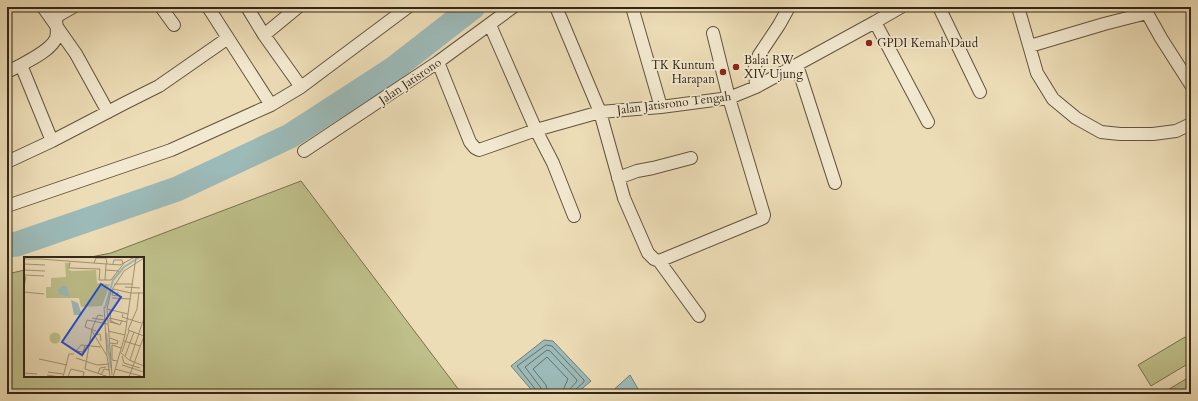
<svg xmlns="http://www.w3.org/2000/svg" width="1198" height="401" viewBox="0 0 1198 401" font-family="Cardo,serif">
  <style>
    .green { fill: #bebf8a; stroke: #797250 }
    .water { fill: #9cbab8; stroke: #727f78 }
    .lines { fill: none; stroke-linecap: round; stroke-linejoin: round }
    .shore { stroke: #687068; stroke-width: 1 }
    .river { stroke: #9cbab8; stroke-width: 25 }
    .minor-casing { stroke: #62543f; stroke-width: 14 }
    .minor { stroke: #f3e9d0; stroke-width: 12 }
    .poi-dot { fill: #8f2418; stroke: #f3e9d0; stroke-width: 1.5 }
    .labels { text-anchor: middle; stroke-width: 3.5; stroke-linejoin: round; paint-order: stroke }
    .poi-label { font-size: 12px; fill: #342617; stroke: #f3e9d0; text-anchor: start }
    .street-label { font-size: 12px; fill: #342617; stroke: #f3e9d0 }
    .inset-river { fill: none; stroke: #9cbab8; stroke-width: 2 }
    .inset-road { fill: none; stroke: #a39477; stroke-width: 1 }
    .view { fill: #1d4ed8; fill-opacity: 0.15; stroke: #1d4ed8; stroke-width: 2 }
    .inset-edge { fill: none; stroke: #342617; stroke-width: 2 }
  </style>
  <rect width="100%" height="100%" fill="#edddb7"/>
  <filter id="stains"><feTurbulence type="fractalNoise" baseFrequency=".005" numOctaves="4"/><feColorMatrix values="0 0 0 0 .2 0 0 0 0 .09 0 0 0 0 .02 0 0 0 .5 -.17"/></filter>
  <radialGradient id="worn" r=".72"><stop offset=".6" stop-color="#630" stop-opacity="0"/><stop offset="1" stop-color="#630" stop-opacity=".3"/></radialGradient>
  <!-- green -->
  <path class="green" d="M 301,181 L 462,394 L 7,394 L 7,274 L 25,270 L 25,376 L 143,376 L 143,258 L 86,258 L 111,253 Z
    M 1185,337 L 1191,347 L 1191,362 L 1151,386 L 1138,365 Z
    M 1191,376 L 1191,394 L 1161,394 Z"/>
  <!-- water -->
  <path class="water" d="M 544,340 L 553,341 L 591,381 L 576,394 L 535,394 L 511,366 Z
    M 630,375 L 641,394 L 609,394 Z"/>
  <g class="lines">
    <!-- shore -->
    <path class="shore" d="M 537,394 L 536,390 L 517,366 L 546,345 L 552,346 L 584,380 L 584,382 L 575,390 L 574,394
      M 542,394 L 541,388 L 525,367 L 547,350 L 550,351 L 577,380 C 576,385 569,386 569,394
      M 548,394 L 546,385 L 533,369 L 547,357 L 568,379 L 564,388 L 563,394"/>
    <!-- river -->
    <path class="river" d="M 7,245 L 17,244 L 177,189 L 290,136 L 392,70 L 473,7"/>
    <defs>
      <path id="minor" d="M 43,7 L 76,54 L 108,112
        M 161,7 L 174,25
        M 208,7 L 271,105
        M 247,7 L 264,35 L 301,87
        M 556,7 L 600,112 L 624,198 L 648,253 L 654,259 L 659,261 L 761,219 L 763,218 L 764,215 L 729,98 L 713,33
        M 632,7 L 661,107
        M 939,7 L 980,92
        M 1018,7 L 1037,73 L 1053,99 L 1076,118 L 1101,132 L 1120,134 L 1153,134 L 1176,131 L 1191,124
        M 875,22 L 928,122
        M 490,25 L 536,130 L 553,163 L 574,216
        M 264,35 L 298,7
        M 1030,46 L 1104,24 L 1147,13 L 1161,38 L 1191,85
        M 438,62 L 470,142 L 475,148 L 479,150 L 536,130 L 600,112 L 661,107 L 729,98 L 756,87 L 875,22 L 901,7
        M 21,65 C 32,59 52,49 56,38 C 58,32 56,24 56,18 L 59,15 L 73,7
        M 797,65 L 835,183
        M 7,72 L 21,65 L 52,141 L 7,162
        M 756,87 L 755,66 L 759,55 L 779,25 L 789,7
        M 52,141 L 127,102 L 159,86 L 228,38
        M 304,151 L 438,62 L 513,7
        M 618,178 L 637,171 L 653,168 L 691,158
        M 7,206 L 171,150 L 271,105 L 301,87 L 408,7
        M 659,261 L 699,316"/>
    </defs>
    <!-- minor casing -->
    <use href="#minor" class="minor-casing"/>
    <!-- minor -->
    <use href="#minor" class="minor"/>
  </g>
  <!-- markers -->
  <g class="poi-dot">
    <circle cx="869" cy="43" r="4"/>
    <circle cx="736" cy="67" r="4"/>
    <circle cx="723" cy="72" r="4"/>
  </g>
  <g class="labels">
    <!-- poi labels -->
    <g class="poi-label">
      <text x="877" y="47">GPDI Kemah Daud</text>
      <text x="744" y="64">Balai RW<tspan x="744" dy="14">XIV Ujung</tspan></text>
      <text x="715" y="69" text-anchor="end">TK Kuntum<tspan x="715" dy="14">Harapan</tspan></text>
    </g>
    <!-- street labels -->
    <g class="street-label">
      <text transform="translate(410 81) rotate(-34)" y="4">Jalan Jatisrono</text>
      <text transform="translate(674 103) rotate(-7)" y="4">Jalan Jatisrono Tengah</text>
    </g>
  </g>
  <!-- overview -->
  <g transform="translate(24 257)">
    <rect width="120" height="120" fill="#edddb7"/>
    <path d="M 41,6 L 45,6 L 45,13 L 48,14 L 72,13 L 73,26 L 86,27 L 78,49 L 57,50 L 55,41 L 22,41 L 22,30 L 27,30 L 27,21 L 42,20 ZM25.5 81a5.5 5.5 0 1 1 11 0a5.5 5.5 0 1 1-11 0Z" fill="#bebf8a"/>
    <path d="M 38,29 L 43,29 L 46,40 L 35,37 L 34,33 ZM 47,43 L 54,46 L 58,58 L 50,58 Z" fill="#9cbab8"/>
    <path class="inset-river" d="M 81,51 L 89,23 L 100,10 L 116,0M 82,76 L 87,111"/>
    <path class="inset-road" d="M 0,5 L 0,2 L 16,2 L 96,8 L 111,0M 46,5 L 45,11 L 76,12 L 75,23M 70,6 L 72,1 L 82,1 L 83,7M 0,7 L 21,8M 89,7 L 90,3 L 98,3 L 99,7M 0,13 L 21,14M 82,13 L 95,14M 0,18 L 20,19M 0,20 L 2,20 L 0,30M 75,23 L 87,23 L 100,6M 81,23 L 82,7M 90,27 L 109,27M 101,30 L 116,31M 89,32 L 107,36M 89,32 L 88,38 L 93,39 L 94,35M 0,35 L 20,37M 107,36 L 120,36M 88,41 L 107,42M 80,50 L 83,98M 83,52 L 104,57M 86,52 L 87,66M 99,57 L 98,60 L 117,66M 79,59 L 74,58 L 68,72 L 61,112 L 85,120M 68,61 L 80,63M 85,61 L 103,65M 86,61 L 86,65 L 94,67M 87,64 L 96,68 L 98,63M 104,73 L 113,52 L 115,35M 104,73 L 120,79M 68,74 L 83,99 L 86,120M 72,74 L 61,70 L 63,63 L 84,67M 84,74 L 101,78M 71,78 L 76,77 L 77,84M 100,84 L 116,89M 86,86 L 93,87 L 94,84 L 86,81M 61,89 L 59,95 L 52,94 L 57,88 L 77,90M 96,95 L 105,103 L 120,109M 98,95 L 105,74M 98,99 L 100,106 L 116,111M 101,99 L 110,75M 52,101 L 73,108 L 85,107M 15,102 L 43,108M 106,103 L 120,61M 93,104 L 88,103 L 88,88 L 97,91M 98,108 L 120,115M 91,112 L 117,119M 24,115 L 39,117M 0,116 L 13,117M 74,117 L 76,111 L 82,110M 23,118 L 35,120M 77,118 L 80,112 L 86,113M 88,118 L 83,52 L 87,34 L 100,14 L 120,1M 39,120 L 45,97 L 50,97M 44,120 L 47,112 L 60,115 L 59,120M 89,120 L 101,78 L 112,0M 105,120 L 120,79"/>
    <path class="view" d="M 77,27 L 97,40 L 58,98 L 38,85 Z"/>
    <rect width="120" height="120" class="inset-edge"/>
  </g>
  <!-- margin -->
  <rect width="1198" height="401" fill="none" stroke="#edddb7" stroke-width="24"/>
  <rect x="8" y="8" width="1182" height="385" fill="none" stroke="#342617" stroke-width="2"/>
  <rect x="12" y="12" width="1174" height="377" fill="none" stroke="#342617"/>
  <rect width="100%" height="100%" filter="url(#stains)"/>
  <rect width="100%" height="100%" fill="url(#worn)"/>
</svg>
